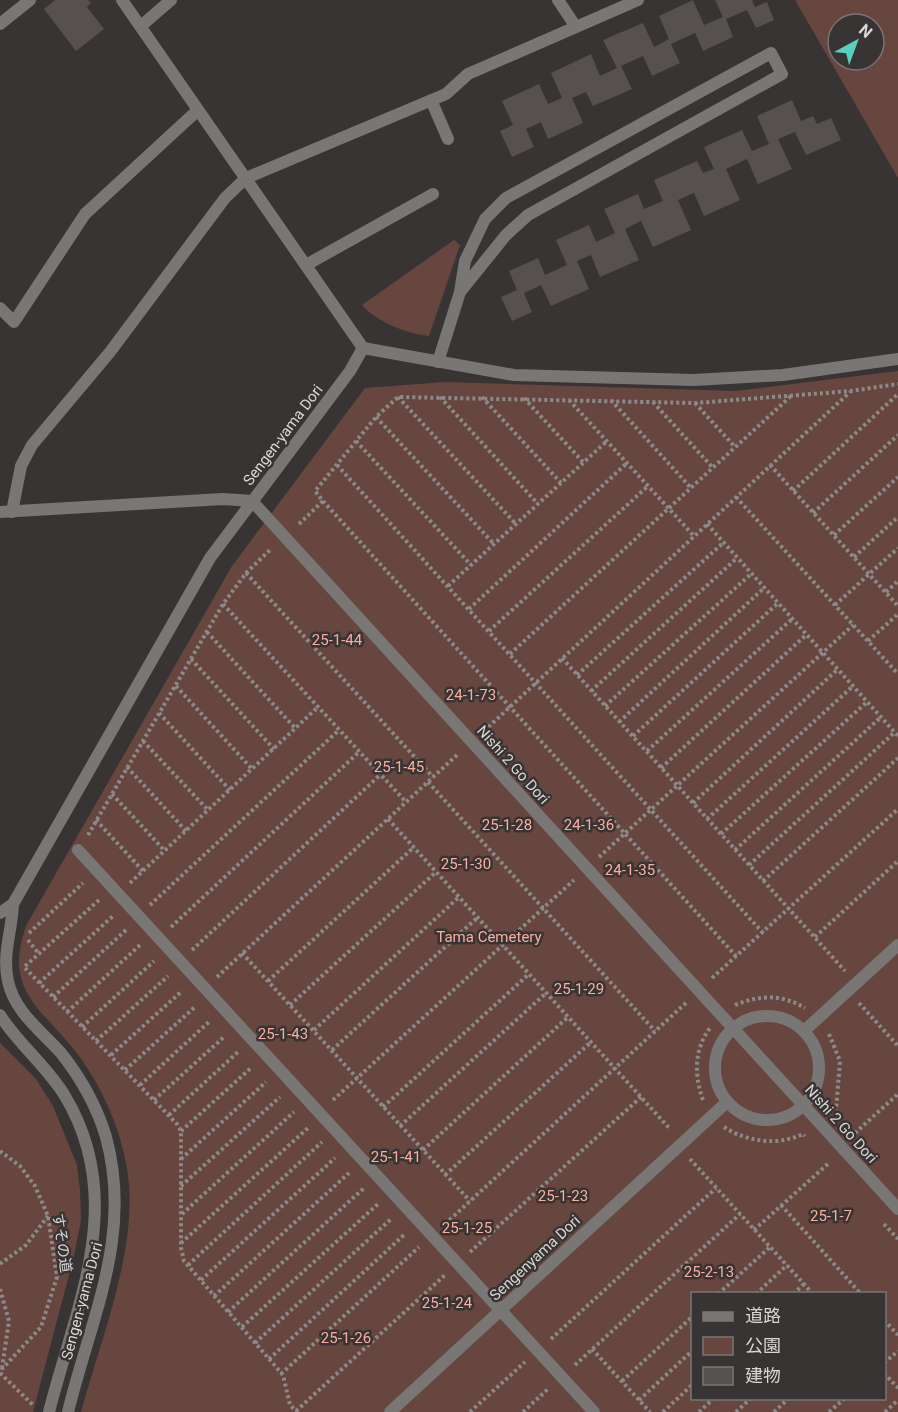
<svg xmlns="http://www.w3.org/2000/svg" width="898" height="1412" viewBox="0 0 898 1412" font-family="Roboto,'Noto Sans JP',sans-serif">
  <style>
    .green { fill: #66463f; fill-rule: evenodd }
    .building { fill: #565150 }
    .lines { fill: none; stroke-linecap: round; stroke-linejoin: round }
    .path { stroke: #8d8988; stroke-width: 4; stroke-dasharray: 3 3; stroke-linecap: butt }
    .service { stroke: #797676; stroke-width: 12 }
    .minor { stroke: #797676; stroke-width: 12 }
    .tertiary { stroke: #797676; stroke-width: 12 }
    .labels { text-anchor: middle; stroke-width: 5; stroke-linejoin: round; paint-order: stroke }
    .street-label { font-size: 15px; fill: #d9d6d5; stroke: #383433 }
    .park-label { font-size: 15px; fill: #fbae9e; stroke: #383433 }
  </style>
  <rect width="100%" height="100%" fill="#383433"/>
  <!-- green -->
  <path class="green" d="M 795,0 L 898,0 L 898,178 ZM 838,24 L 874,24 L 874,60 L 838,60 Z
    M 454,240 L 460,245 L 429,336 C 407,334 377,322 362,305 Z
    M 898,371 L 898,1412 L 81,1412 C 101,1338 140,1245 127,1168 C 120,1128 103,1089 79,1056 C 44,1009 1,992 27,924 L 232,566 L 365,388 L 445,382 L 736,391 ZM 692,1294 L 884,1294 L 884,1398 L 692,1398 Z
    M 0,1043 L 36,1079 L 53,1106 L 77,1165 L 80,1190 L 81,1220 L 74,1256 L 33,1412 L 0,1412 Z"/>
  <!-- building -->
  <path class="building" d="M 55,0 L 88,0 L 91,3 L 87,7 L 104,29 L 76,51 L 44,9 Z
    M 693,0 L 704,25 L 723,17 L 715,0 L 752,0 L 755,7 L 767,2 L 774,20 L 756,28 L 747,10 L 726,19 L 733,37 L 703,51 L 695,33 L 671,44 L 680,63 L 652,76 L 643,56 L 621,66 L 632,89 L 593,106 L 586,92 L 572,98 L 583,123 L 548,139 L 541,122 L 526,129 L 534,147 L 512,157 L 500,131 L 513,125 L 502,101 L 539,84 L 548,104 L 562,98 L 551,73 L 591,54 L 600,76 L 617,68 L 603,40 L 643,23 L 654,47 L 669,39 L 659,16 Z
    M 792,100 L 801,121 L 813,116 L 817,124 L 831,118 L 841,140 L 806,155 L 795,132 L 778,139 L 792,169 L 758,184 L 747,159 L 726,169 L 740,200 L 704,216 L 694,193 L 678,200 L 691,230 L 653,247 L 641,221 L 625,229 L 639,260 L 600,277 L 591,255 L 577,261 L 589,289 L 551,306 L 541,285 L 524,293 L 532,312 L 512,321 L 501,297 L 517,290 L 509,271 L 538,258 L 545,275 L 567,265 L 556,240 L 589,225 L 596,242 L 615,233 L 604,209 L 638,194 L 644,209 L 663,201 L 654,180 L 697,161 L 703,173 L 714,169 L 704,147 L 742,130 L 752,151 L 769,144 L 757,116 Z"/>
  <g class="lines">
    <!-- path -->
    <path class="path" d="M 398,397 L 516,524
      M 440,397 L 538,504
      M 482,397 L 561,483
      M 524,398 L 583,462
      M 569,400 L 694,536
      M 611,400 L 691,488
      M 653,402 L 713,468
      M 695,403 L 735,447
      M 376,417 L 494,544
      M 356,441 L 471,565
      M 337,465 L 763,933
      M 770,465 L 898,606
      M 793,491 L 898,394
      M 736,497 L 898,674
      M 323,501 L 736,956
      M 813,513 L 898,435
      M 299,524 L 323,501 L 315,491 L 376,417 L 398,397 L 695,403 L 851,391 L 898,384
      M 707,524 L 898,736
      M 834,535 L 898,477
      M 854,557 L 898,517
      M 246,573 L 433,777
      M 448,586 L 607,441
      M 886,592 L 898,581
      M 223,604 L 406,802
      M 835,605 L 898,548
      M 469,609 L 627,463
      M 489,631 L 648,486
      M 207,632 L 295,728
      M 868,641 L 898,614
      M 510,654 L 791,396
      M 562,658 L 845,971
      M 191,659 L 274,749
      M 577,675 L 723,543
      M 176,686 L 252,769
      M 591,691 L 737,558
      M 605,706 L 751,574
      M 159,713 L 230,790
      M 619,722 L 764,588
      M 484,731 L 850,392
      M 633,736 L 778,603
      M 143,741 L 208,810
      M 647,751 L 792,619
      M 127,767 L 186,831
      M 661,768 L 806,635
      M 428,782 L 655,1031
      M 112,794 L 164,850
      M 693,803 L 838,669
      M 388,819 L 670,1129
      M 707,819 L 853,686
      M 96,820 L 143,871
      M 721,834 L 867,702
      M 88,835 L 223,604 L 246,573 L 271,549
      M 735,850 L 881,717
      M 599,857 L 853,625
      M 749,865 L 895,732
      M 763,881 L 898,758
      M 130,883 L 318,707
      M 99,900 L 24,967 L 177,1124 L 181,1131 L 181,1248 L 184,1261 L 283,1375 L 290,1405 L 297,1412
      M 150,905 L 339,730
      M 171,927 L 359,752
      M 29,933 L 83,883
      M 815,937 L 898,861
      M 28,940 L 39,954
      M 192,950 L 380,775
      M 242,953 L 470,1201
      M 217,977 L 458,754
      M 712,978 L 898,809
      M 268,981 L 414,847
      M 39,983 L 113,916
      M 53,997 L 126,930
      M 859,1003 L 898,1046
      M 290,1005 L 436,872
      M 735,1005 C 759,995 782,994 805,1008
      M 67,1012 L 140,945
      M 82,1027 L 154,961
      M 314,1030 L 459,897
      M 829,1034 L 840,1061 L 836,1110
      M 96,1041 L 168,976
      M 332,1050 L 478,917
      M 111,1055 L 182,991
      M 125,1070 L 196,1006
      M 140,1085 L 210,1021
      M 154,1100 L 224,1037
      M 333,1100 L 574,880
      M 703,1100 C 694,1075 694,1049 710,1028
      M 383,1107 L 529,974
      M 169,1115 L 238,1052
      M 400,1126 L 546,993
      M 724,1127 C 747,1142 778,1146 803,1134 L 805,1136
      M 181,1131 L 252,1067
      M 855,1133 L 898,1094
      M 423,1150 L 568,1017
      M 0,1151 L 20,1166 L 35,1186 L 48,1216 L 57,1277 L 41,1327 L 2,1369 L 0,1375
      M 181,1159 L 266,1082
      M 690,1159 L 813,1294
      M 445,1175 L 591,1042
      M 181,1186 L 280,1097
      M 781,1205 L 861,1294
      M 182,1214 L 294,1112
      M 445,1224 L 687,1002
      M 884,1224 L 898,1239
      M 754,1230 L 829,1163
      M 181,1243 L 308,1128
      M 470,1252 L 641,1097
      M 0,1264 L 26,1245 L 48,1216
      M 188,1265 L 322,1142
      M 201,1280 L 335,1158
      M 0,1289 L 9,1321 L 2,1368
      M 718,1294 L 770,1247
      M 756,1294 L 787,1265
      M 793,1294 L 804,1284
      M 214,1296 L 349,1173
      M 228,1312 L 364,1188
      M 884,1320 L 898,1335
      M 242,1327 L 378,1204
      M 551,1339 L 716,1188
      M 255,1343 L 392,1218
      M 592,1349 L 650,1412
      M 269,1359 L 405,1234
      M 884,1363 L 898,1351
      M 575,1365 L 740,1214
      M 0,1373 L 33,1405
      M 884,1373 L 898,1388
      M 281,1374 L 419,1247
      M 622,1381 L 692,1317
      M 639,1400 L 692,1351
      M 296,1411 L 445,1275
      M 470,1412 L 525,1362
      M 523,1412 L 549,1388
      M 663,1412 L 692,1385
      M 699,1412 L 714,1398
      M 736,1412 L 751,1398
      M 774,1412 L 789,1398
      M 829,1412 L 845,1398
      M 885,1412 L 898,1400"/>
    <!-- service -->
    <path class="service" d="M 306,265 L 433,194
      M 438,362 L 460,292 L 465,261 L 485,219 L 506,198 L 771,53 L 782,74 L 528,215 L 506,235 L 460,292
      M 252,501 L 898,1209
      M 12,512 L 21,466 L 32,445 L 110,352 L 225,198 L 246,178
      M 78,850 L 594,1412
      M715 1068a52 52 0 1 1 104 0a52 52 0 1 1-104 0Z
      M 804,1031 L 898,945
      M 390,1412 L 727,1102"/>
    <!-- minor -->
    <path class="minor" d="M 558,0 L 576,27
      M 0,24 L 30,0
      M 141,26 L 171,0
      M 431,100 L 448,139
      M 246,178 L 446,94 L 468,74 L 638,0
      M 0,308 L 14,322 L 85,214 L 198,110
      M 363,348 L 514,375 L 694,380 L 783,375 L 898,359
      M 0,512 L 223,499 L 252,501"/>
    <!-- tertiary -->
    <path class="tertiary" d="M 13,904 C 12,931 2,954 8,981 C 14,1011 41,1031 61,1053 C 80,1077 97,1107 106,1137 C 133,1236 91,1317 68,1412
      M 0,913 L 13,904 L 210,558 L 350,371 L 363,348 L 122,0
      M 0,1015 C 18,1044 47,1066 65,1096 C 128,1201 76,1305 49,1412"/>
  </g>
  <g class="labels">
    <!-- street labels -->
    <g class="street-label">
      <text transform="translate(283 435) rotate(-53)" y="5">Sengen-yama Dori</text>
      <text transform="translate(513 765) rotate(48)" y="5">Nishi 2 Go Dori</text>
      <text transform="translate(841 1124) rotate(48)" y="5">Nishi 2 Go Dori</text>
      <text transform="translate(62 1243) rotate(82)" y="5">すその道</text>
      <text transform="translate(535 1258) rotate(-43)" y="5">Sengenyama Dori</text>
      <text transform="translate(82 1301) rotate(-75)" y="5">Sengen-yama Dori</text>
    </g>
    <!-- park labels -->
    <g class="park-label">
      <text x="337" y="645">25-1-44</text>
      <text x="471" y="700">24-1-73</text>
      <text x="399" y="772">25-1-45</text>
      <text x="507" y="830">25-1-28</text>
      <text x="589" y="830">24-1-36</text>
      <text x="466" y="869">25-1-30</text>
      <text x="630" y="875">24-1-35</text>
      <text x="489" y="942">Tama Cemetery</text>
      <text x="579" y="994">25-1-29</text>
      <text x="283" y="1039">25-1-43</text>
      <text x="396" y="1162">25-1-41</text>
      <text x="563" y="1201">25-1-23</text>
      <text x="831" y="1221">25-1-7</text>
      <text x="467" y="1233">25-1-25</text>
      <text x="709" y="1277">25-2-13</text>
      <text x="447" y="1308">25-1-24</text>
      <text x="346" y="1343">25-1-26</text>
    </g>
  </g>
  <!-- legend -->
  <rect x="691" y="1292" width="195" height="108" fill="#383433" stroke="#787574" stroke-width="1.5"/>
  <rect x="703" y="1312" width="30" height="9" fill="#797676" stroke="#787574" stroke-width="1.5"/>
  <text x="745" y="1322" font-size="18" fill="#d9d6d5">道路</text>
  <rect x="703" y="1337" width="30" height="18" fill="#66463f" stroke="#787574" stroke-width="1.5"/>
  <text x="745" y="1352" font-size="18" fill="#d9d6d5">公園</text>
  <rect x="703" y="1367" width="30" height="18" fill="#565150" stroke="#787574" stroke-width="1.5"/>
  <text x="745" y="1382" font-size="18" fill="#d9d6d5">建物</text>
  <!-- north arrow -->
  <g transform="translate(856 42) rotate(41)"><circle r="28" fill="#383433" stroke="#787574" stroke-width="1.5"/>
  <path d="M0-4.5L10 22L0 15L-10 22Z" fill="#5acebd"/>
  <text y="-9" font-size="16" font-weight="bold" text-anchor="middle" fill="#d9d6d5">N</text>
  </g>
</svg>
